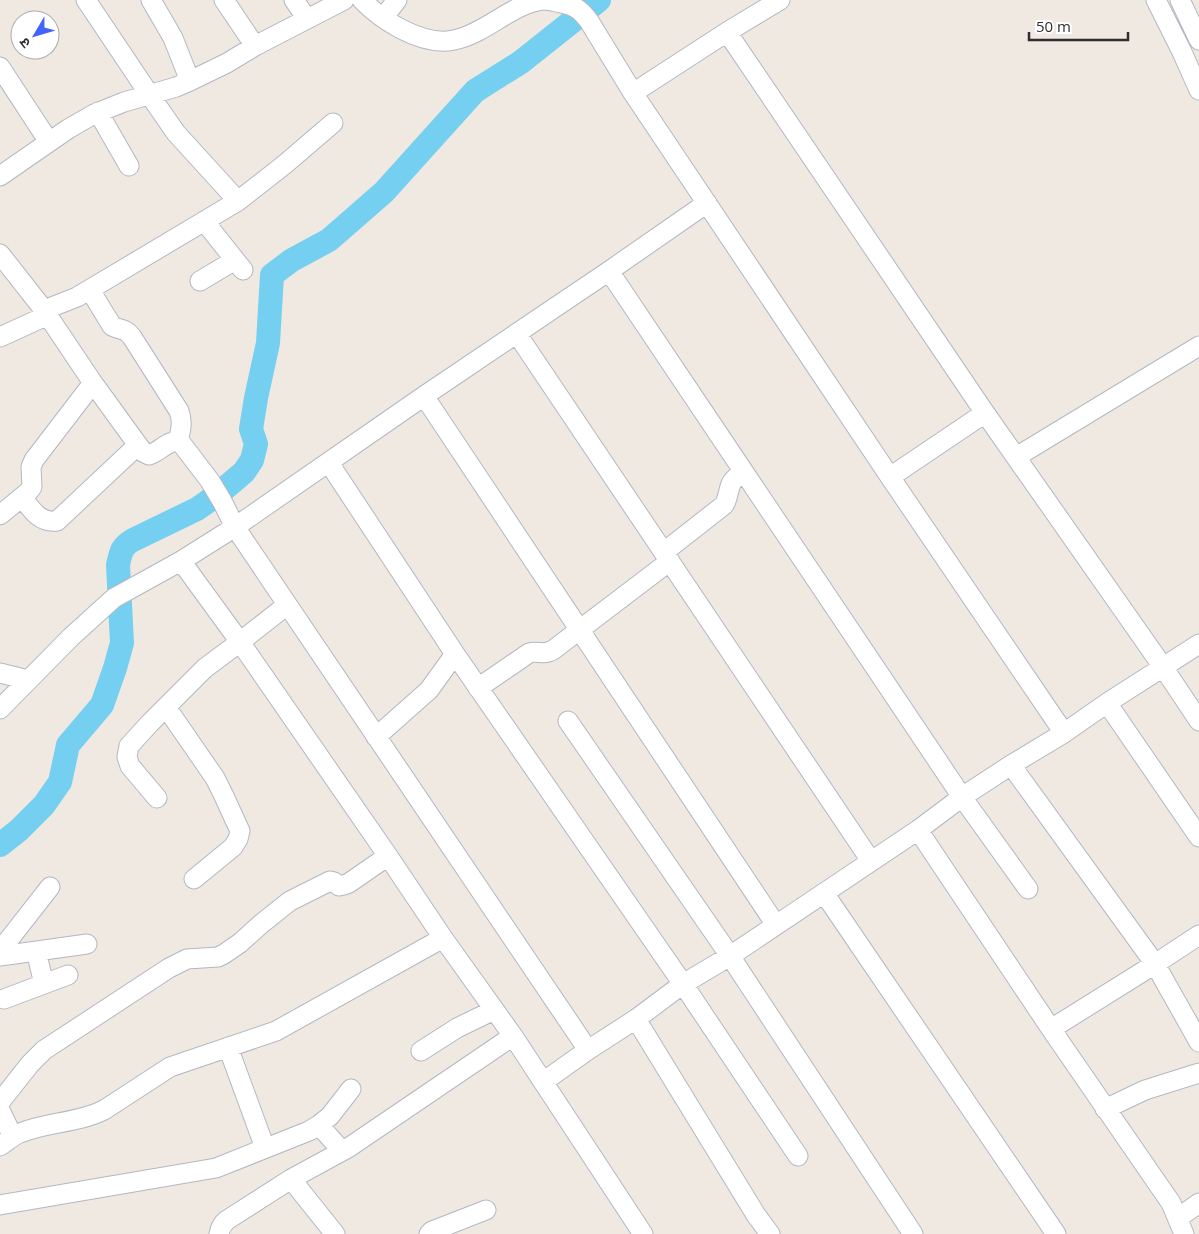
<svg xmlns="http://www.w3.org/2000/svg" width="1199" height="1234" viewBox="0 0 1199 1234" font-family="'Open Sans','Noto Sans Devanagari',sans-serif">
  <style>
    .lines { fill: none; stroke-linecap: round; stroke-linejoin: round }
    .river { stroke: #75cff0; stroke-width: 24 }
    .minor-casing { stroke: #b4b7c1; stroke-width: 21 }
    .minor { stroke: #fff; stroke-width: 19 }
  </style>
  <rect width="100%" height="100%" fill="#efe9e1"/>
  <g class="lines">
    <!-- river -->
    <path class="river" d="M 0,845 L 19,830 L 44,805 L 60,782 L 68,745 L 102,705 L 115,668 L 122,643 L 118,565 C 121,552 121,547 133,540 L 197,509 L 217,495 L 244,472 L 252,460 L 256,444 L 251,429 L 256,398 L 268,343 L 272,275 L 292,260 L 329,240 L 384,192 L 475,91 L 521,62 L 599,0"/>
    <defs>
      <path id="minor" d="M 86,0 L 149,94 L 176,133 L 238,201
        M 151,0 L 173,38 L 190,81
        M 224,0 L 255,46
        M 294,0 L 307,19
        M 362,0 C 381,20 418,43 447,41 C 450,41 454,40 458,39 C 489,31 514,2 545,0 C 550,0 556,2 561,3 C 575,6 580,9 589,21 L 633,93 L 890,477 L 1064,733
        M 1156,0 L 1182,52 L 1199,90
        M 1180,0 L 1199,40
        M 383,18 L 397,0
        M 727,32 L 985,413 L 1163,667 L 1199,721
        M 0,67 L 49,142
        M 633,93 L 727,32 L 780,0
        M 98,112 L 129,166
        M 0,176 L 68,129 L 94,114 L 124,102 L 176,87 L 190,81 L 227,63 L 255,46 L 344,0
        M 204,221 L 243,270
        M 0,254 L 44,310 L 93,383 L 143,452 L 149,455 C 160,452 170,437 181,443 L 210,481 L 222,501 L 235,527 L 588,1050
        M 609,271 L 962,797 L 1028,889
        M 200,281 L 235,260
        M 90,290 L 112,326 C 122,331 124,327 132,337 L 179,411 C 183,422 181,430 178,441
        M 44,310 L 77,297 L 238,201 L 284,165 L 333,123
        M 517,334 L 871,861
        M 0,337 L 48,315
        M 424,396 L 776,925
        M 1016,457 L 1199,346
        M 329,463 L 455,654 L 683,984 L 798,1156
        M 890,477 L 985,413
        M 22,497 C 31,509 39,523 57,521 L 138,445
        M 0,515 L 28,492 L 32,487 L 31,467 L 34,460 L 93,383
        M 664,552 L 724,505 C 728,499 728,491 731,484 C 733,479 739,475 743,472
        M 181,561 L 240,642 L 388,856 L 443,938 L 513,1036 L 643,1234
        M 0,673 L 28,680
        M 478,688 L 529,653 C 539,650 543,656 553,650 L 670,561
        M 1107,703 L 1199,837
        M 166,707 L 215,778 L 223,794 L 240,831 L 238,839 L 233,847 L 194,879
        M 0,709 L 71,637 L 114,598 L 181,561 L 235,527 L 424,396 L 609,271 L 707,203
        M 568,721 L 730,956 L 913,1234
        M 376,737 L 429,690 L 455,654
        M 1011,765 L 1155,964 L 1199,1042
        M 157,798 L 130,766 L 127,757 L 129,746 L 150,723 L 205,668 L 240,642 L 287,605
        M 918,830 L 1051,1029 L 1171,1203 L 1184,1234
        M 824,893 L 1056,1234
        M 0,951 L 50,887
        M 36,951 L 44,984
        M 0,956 L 87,944
        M 4,999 L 68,975
        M 636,1019 L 756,1215 L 770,1234
        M 1051,1029 L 1155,964 L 1199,935
        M 228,1047 L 265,1148
        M 421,1051 L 457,1028 L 494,1010
        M 543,1082 L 588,1050 L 636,1019 L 683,984 L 730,956 L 918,830 L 962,797 L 1011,765 L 1064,733 L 1107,703 L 1199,644
        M 0,1102 L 30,1064 L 44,1050 L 169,968 L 187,959 L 218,957 L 224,954 L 240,943 L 261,924 L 290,901 L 330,881 L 334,882 L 339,886 L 344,885 L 349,883 L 388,856
        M 1105,1109 L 1145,1090 L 1199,1073
        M 0,1110 L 13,1137
        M 319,1125 L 342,1151
        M 0,1146 C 7,1142 12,1136 20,1133 C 47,1122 78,1123 104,1110 L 170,1067 L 276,1031 L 443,938
        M 291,1179 L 335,1234
        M 0,1205 L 216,1168 L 309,1131 L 319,1125 L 330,1116 L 351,1089
        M 1178,1218 L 1199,1203
        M 219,1234 C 220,1228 222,1224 227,1220 L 291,1179 L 348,1148 L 513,1036
        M 429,1234 L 432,1231 L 486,1210"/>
    </defs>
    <!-- minor casing -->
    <use href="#minor" class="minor-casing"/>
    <!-- minor -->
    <use href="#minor" class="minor"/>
  </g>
  <!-- north arrow -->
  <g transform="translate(35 35) rotate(232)"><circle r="24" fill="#ffffff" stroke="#ababab"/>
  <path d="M0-4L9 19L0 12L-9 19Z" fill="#4264fb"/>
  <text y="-8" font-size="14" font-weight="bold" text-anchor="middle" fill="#2e2e2e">उ</text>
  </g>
  <!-- scale -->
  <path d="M1029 32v8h99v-8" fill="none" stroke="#2e2e2e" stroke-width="2.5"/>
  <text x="1036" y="32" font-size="15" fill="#2e2e2e" stroke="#ffffff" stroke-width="4" paint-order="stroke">50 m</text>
</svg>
